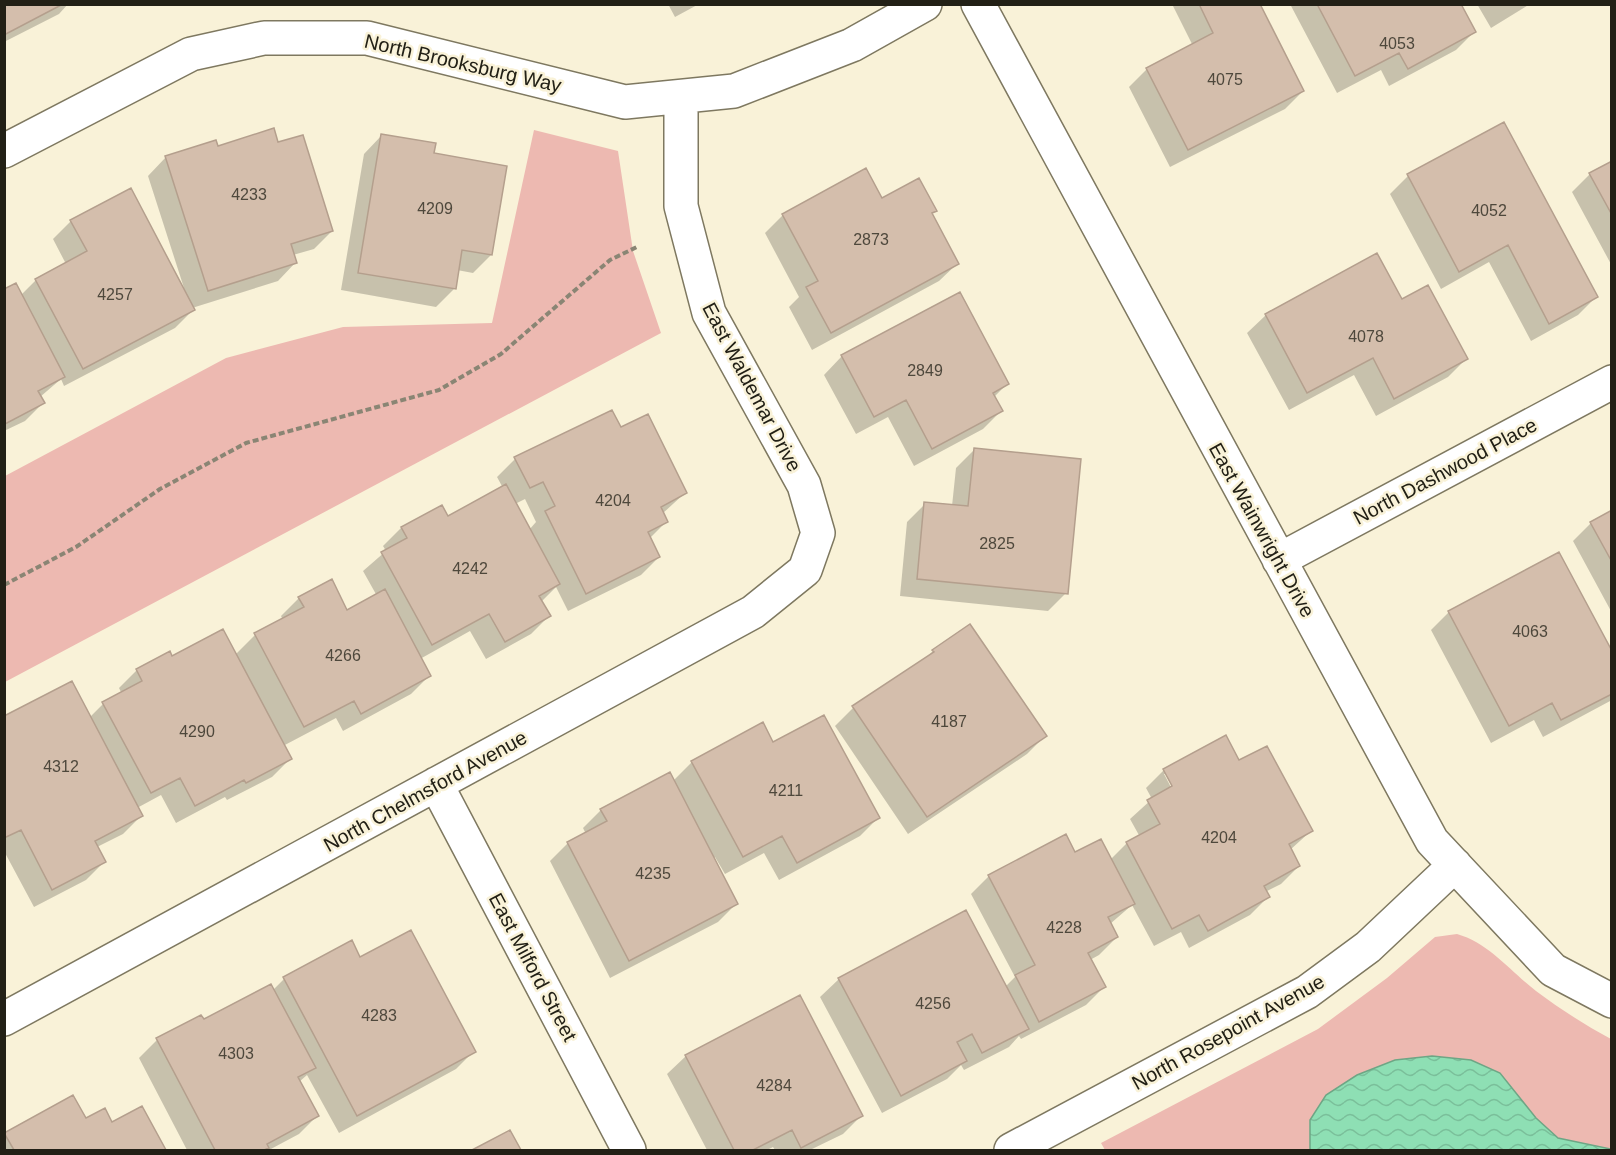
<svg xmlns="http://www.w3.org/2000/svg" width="1616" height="1155" viewBox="0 0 1616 1155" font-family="Arial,sans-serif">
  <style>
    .park { fill: #edb9b1 }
    .water { fill: url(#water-waves); stroke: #6ea685; stroke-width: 1.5 }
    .shadow { fill: #0003; fill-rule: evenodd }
    .building { fill: #d4beac; stroke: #b49f8d; stroke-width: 1.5 }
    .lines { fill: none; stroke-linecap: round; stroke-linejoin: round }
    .minor-casing { stroke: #7e7860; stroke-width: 36 }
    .path { stroke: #8a8574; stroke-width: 4; stroke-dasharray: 6 3; stroke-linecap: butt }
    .minor { stroke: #fff; stroke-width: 33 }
    .labels { text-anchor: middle; stroke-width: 5; stroke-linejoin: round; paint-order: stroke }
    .number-label { font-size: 16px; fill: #4e483c }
    .street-label { font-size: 20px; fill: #222016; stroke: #f9f2d8 }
  </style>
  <defs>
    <pattern id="water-waves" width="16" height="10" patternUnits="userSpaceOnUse" patternTransform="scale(1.5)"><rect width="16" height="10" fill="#8edfb4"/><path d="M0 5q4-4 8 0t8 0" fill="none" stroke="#7abf9a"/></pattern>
  </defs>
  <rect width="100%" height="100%" fill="#f9f2d8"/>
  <!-- park -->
  <path class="park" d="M 534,130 L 618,151 L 633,251 L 661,333 L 5,682 L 5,476 L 226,358 L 343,327 L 492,323 Z
    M 1457,934 C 1489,943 1510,971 1536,991 C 1560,1009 1585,1025 1611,1039 L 1611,1150 L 1105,1150 L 1101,1143 L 1318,1029 L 1387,978 L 1435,937 Z"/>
  <!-- water -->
  <path class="water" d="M 1432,1056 L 1471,1060 L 1500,1073 L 1536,1118 L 1558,1138 L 1611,1149 L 1611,1150 L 1310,1150 L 1310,1120 L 1326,1095 L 1357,1075 L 1395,1060 Z"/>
  <!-- shadow -->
  <path class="shadow" d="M 4,4 L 68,4 L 59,14 L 4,42 Z
    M 668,4 L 699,4 L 675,17 Z
    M 1172,4 L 1258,4 L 1303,91 L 1285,109 L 1170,167 L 1129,87 L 1147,69 L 1193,46 Z
    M 1290,4 L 1459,4 L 1474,32 L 1456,50 L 1389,86 L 1381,70 L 1337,93 Z
    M 1477,4 L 1530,4 L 1491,28 Z
    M 1504,124 L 1596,297 L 1578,315 L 1531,341 L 1489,262 L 1441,289 L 1390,194 L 1408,176 Z
    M 382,135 L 432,155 L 491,255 L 473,273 L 457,270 L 454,289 L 436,307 L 341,290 L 364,154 Z
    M 277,144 L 332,231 L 314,249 L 293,255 L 296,262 L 278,281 L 192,308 L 193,310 L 175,328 L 64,386 L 61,379 L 40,397 L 43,403 L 25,421 L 4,431 L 4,291 L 21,295 L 36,280 L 66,264 L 53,239 L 71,221 L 130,190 L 184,288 L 148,176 L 166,157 L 217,148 Z
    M 1612,162 L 1612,266 L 1572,192 L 1590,174 Z
    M 881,200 L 935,210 L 931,214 L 958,263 L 939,281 L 812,350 L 789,307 L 799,297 L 765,233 L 783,215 Z
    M 1376,255 L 1401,301 L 1466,359 L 1448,377 L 1376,416 L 1354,375 L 1289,410 L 1247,333 L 1266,315 Z
    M 842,356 L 1007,384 L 994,397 L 1001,411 L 983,429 L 914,466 L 888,417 L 856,434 L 824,375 Z
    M 620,429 L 685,493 L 662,514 L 666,522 L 649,539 L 659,557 L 641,575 L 568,611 L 556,587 L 541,602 L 549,616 L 531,634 L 486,659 L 470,631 L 420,659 L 429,676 L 411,694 L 343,731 L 336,718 L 283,746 L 290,759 L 272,777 L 227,800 L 225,797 L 176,823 L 161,795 L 137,808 L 141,816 L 123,834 L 97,847 L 104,862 L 86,880 L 34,907 L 4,851 L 4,718 L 89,718 L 103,704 L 122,694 L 119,688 L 137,670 L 172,658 L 235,655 L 255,635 L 283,620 L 281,616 L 299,598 L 347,612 L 377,596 L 363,571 L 386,551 L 383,546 L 401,528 L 441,507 L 447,518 L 503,488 L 497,477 L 515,459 ZM 525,499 L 536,522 L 529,530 L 515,504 Z
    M 974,450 L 1066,593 L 1048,611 L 900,596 L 907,522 L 925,504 L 952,506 L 956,468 Z
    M 1612,511 L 1612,613 L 1573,541 L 1591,523 Z
    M 1449,612 L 1612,654 L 1612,700 L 1543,737 L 1534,720 L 1491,743 L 1431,630 Z
    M 970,626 L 1045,736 L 1027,754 L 908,834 L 835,726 L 853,708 L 923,661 L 933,651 Z
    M 762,724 L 773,744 L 878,818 L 860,836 L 779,880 L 764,853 L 725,874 L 715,857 L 713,858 L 737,903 L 718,922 L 610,978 L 550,861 L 568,843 L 586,834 L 583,828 L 601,810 L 673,781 L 692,762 Z
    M 1239,762 L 1311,831 L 1290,850 L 1299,866 L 1281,884 L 1265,892 L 1268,897 L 1250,915 L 1189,948 L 1181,932 L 1154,946 L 1132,905 L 1110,924 L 1117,937 L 1099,955 L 1090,960 L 1104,987 L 1086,1005 L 1021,1039 L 1019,1036 L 1009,1047 L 964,1070 L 961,1065 L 947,1079 L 882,1113 L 820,997 L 839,979 L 965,912 L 1005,987 L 1015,977 L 971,894 L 989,876 L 1075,854 L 1110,860 L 1127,843 L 1140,837 L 1130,819 L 1152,799 L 1146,788 L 1164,770 ZM 1164,774 L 1168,774 L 1174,793 Z
    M 351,942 L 360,959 L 474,1051 L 456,1069 L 339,1133 L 307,1075 L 299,1082 L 317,1116 L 299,1134 L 269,1150 L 187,1150 L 139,1058 L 157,1040 L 201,1017 L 203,1021 L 273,990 L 284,979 Z
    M 799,997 L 861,1116 L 843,1134 L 810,1150 L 775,1150 L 773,1147 L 767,1150 L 707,1150 L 667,1074 L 686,1056 Z
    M 141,1108 L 164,1150 L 4,1150 L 5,1134 L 85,1120 L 112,1124 Z
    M 509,1132 L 519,1150 L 475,1150 Z"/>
  <!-- building -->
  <path class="building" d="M 4,4 L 63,4 L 4,35 Z
    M 1199,4 L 1260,4 L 1304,91 L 1188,150 L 1146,68 L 1213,33 Z
    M 1317,4 L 1461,4 L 1476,32 L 1408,69 L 1399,53 L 1355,76 Z
    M 1504,122 L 1598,297 L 1549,324 L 1508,245 L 1459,272 L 1407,174 Z
    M 274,128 L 278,142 L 303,135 L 333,231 L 291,244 L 297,263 L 208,291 L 165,156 L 216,140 L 218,146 Z
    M 381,134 L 436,143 L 434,153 L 507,166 L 492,255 L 462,250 L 456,289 L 358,273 Z
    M 1612,161 L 1612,215 L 1589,173 Z
    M 866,168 L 882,198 L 919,178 L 937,211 L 932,213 L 959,264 L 831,333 L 806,287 L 818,281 L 782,214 Z
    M 131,188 L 195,310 L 83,369 L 35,279 L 87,251 L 70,220 Z
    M 1377,253 L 1402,299 L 1428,285 L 1468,359 L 1394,399 L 1373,358 L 1307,393 L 1265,314 Z
    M 16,283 L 65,377 L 38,391 L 45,403 L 5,424 L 4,289 Z
    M 960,292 L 1009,384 L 993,393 L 1003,411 L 932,449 L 906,400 L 874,417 L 841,355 Z
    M 612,410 L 621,427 L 648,414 L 687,493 L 661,507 L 668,522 L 648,532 L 660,557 L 586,594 L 545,511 L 555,506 L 543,482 L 530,488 L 514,457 Z
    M 974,448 L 1081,459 L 1068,594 L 917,579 L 924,502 L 968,506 Z
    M 506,484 L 560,584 L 539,596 L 551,616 L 505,642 L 489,614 L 432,645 L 381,552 L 407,538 L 401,527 L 442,505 L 448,516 Z
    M 1612,510 L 1612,562 L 1590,522 Z
    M 1559,552 L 1612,651 L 1612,694 L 1561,720 L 1552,703 L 1509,726 L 1448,611 Z
    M 332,579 L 347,610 L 385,589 L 431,676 L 361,714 L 354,701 L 304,727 L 254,633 L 304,607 L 298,597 Z
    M 970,624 L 1047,736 L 927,817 L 852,706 L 934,652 L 932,650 Z
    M 223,629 L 292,759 L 246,783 L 244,780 L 195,806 L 180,778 L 151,793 L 102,702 L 142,681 L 136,669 L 170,651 L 172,656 Z
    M 72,681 L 143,816 L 95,841 L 106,862 L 52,890 L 21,830 L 4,838 L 4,716 Z
    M 824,715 L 880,818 L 797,863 L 782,836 L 743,857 L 691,761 L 763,722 L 773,742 Z
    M 1226,735 L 1239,760 L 1267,746 L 1313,831 L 1289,844 L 1300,866 L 1264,886 L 1270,897 L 1208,931 L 1199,915 L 1172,929 L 1126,842 L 1160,824 L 1147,800 L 1172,786 L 1163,769 Z
    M 670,772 L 738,904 L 629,961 L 567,842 L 607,821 L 600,809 Z
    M 1066,834 L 1075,852 L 1101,839 L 1135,904 L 1108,917 L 1118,937 L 1088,953 L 1106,987 L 1039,1022 L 1015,975 L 1035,965 L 988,875 Z
    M 966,910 L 1029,1029 L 982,1053 L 972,1034 L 957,1042 L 967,1061 L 901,1096 L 838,978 Z
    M 411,930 L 476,1052 L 357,1116 L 283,977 L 352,940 L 360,957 Z
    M 271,984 L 316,1068 L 298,1077 L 319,1116 L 267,1144 L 269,1148 L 264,1150 L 215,1150 L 156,1038 L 201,1015 L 204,1019 Z
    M 800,995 L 863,1116 L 801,1148 L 792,1130 L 753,1150 L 734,1150 L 685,1055 Z
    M 73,1095 L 86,1118 L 105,1108 L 112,1122 L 142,1106 L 166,1150 L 14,1150 L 4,1133 Z
    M 510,1130 L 521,1150 L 472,1150 Z"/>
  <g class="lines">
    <defs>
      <path id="minor" d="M 978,4 L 1432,841 L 1553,970 L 1612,1001
        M 4,151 L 191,54 L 264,38 L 367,38 L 625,102 L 734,91 L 852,45 L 925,4
        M 1279,560 L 1612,382
        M 436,784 L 629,1150
        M 4,1019 L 753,612 L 805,570 L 818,533 L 804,485 L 709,313 L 681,206 L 681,97
        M 1011,1150 L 1307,992 L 1368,947 L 1455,865"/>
    </defs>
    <!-- minor casing -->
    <use href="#minor" class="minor-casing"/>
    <!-- path -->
    <path class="path" d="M 4,585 L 76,547 L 160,489 L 246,443 L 439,390 L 501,354 L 610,260 L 639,246"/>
    <!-- minor -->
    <use href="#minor" class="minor"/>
  </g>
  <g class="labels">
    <!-- number labels -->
    <g class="number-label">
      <text x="1397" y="49">4053</text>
      <text x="1225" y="85">4075</text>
      <text x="249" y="200">4233</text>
      <text x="435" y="214">4209</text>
      <text x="1489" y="216">4052</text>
      <text x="871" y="245">2873</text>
      <text x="115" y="300">4257</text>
      <text x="1366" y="342">4078</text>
      <text x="925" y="376">2849</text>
      <text x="613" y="506">4204</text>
      <text x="997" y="549">2825</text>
      <text x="470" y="574">4242</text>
      <text x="1530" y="637">4063</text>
      <text x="343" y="661">4266</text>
      <text x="949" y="727">4187</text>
      <text x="197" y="737">4290</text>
      <text x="61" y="772">4312</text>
      <text x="786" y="796">4211</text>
      <text x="1219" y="843">4204</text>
      <text x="653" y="879">4235</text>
      <text x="1064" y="933">4228</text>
      <text x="933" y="1009">4256</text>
      <text x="379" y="1021">4283</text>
      <text x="236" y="1059">4303</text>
      <text x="774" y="1091">4284</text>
    </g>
    <!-- street labels -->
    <g class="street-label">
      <text transform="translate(463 63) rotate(13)" y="7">North Brooksburg Way</text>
      <text transform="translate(752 387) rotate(62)" y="7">East Waldemar Drive</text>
      <text transform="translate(1445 471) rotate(-28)" y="7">North Dashwood Place</text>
      <text transform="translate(1262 530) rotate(61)" y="7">East Wainwright Drive</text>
      <text transform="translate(425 791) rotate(-29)" y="7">North Chelmsford Avenue</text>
      <text transform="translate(533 967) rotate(62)" y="7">East Milford Street</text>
      <text transform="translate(1228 1032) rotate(-29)" y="7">North Rosepoint Avenue</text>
    </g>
  </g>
  <!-- border -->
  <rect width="1616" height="1155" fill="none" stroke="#222016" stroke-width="12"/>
</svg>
